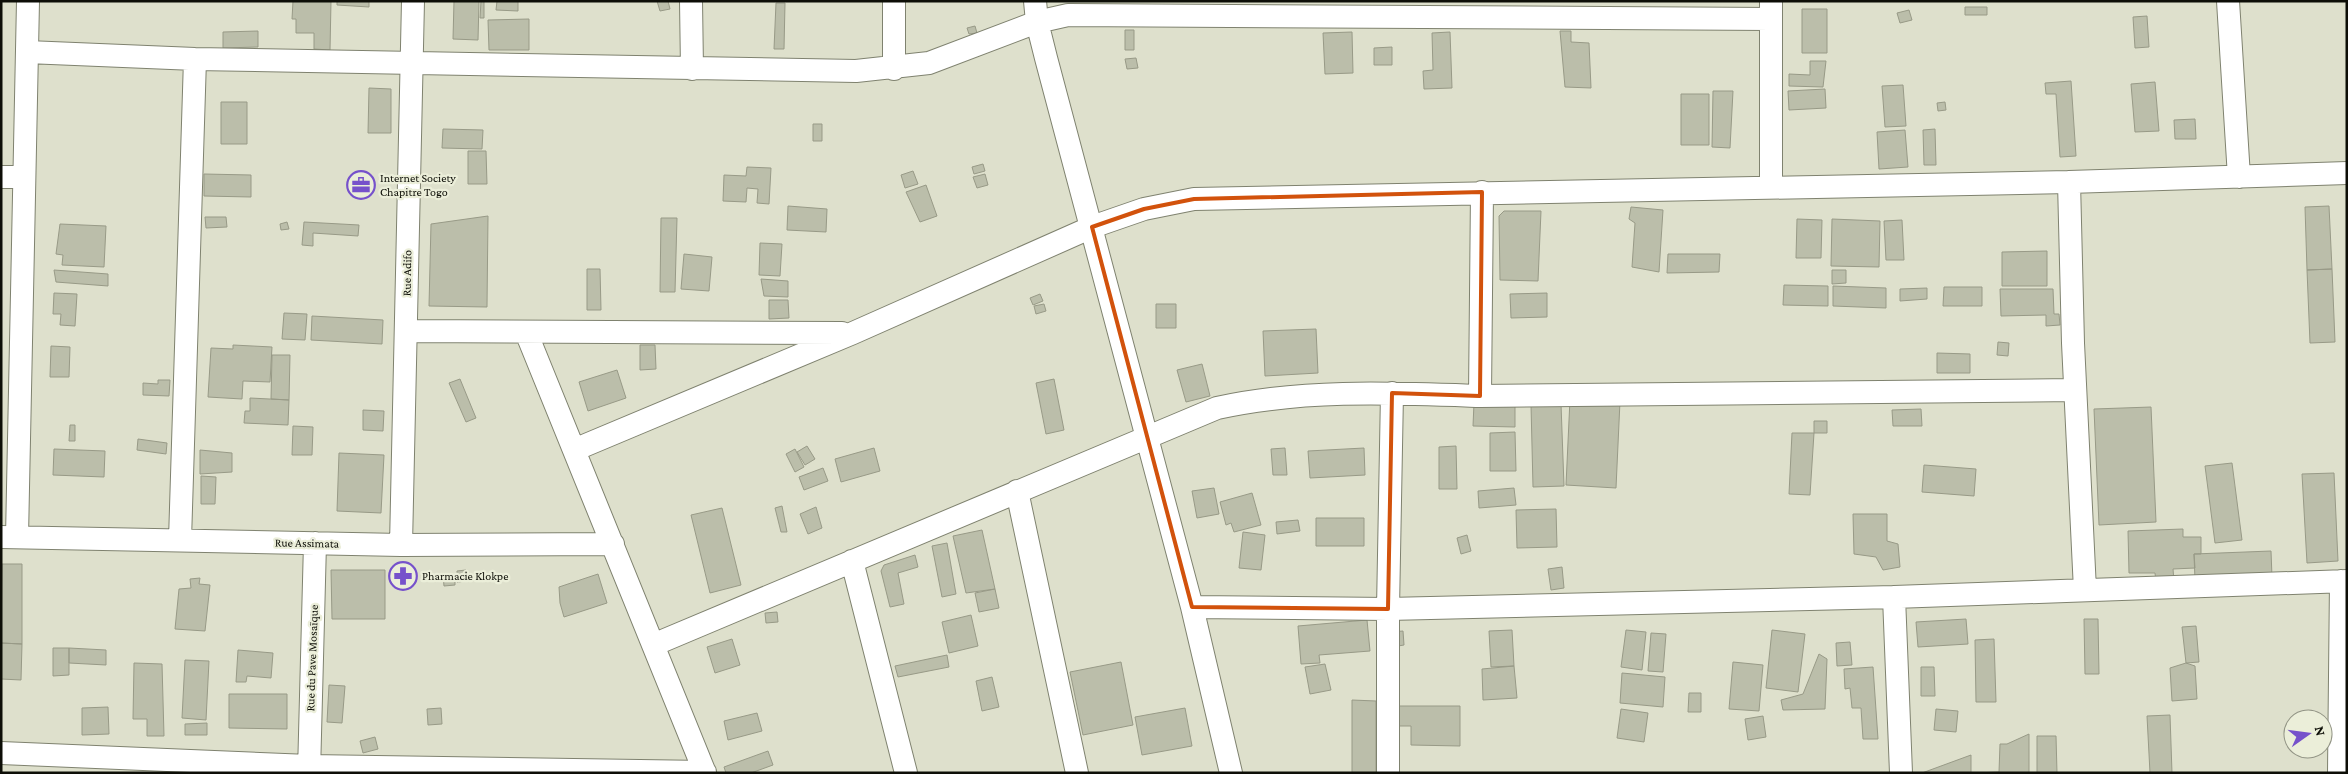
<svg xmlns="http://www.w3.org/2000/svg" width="2348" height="774" viewBox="0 0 2348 774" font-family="'Crimson Pro',serif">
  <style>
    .building { fill: #bbbeaa; stroke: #989a87 }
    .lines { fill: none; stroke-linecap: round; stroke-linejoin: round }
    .street-casing { stroke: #7f826f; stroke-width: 24 }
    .street { stroke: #fff; stroke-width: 22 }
    .marked { fill: none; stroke: #d2520c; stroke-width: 4; stroke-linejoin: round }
    .labels { text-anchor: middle; stroke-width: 4.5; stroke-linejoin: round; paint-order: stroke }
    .poi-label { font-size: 12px; fill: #0d0e07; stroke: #ebeed9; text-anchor: start }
    .street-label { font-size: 12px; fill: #0d0e07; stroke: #ebeed9 }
  </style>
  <rect width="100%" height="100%" fill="#dee0cc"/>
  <!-- building -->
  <path class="building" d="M 293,1 L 331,1 L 330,50 L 314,49 L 314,33 L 296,33 L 296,19 L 292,19 Z
    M 337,1 L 369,1 L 369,7 L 337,5 Z
    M 454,1 L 479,1 L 478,40 L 453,39 Z
    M 481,1 L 484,1 L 484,18 L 480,18 Z
    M 497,1 L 518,1 L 518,11 L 496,10 Z
    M 657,1 L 668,1 L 670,9 L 660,11 Z
    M 776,3 L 785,3 L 784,49 L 774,49 Z
    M 1965,7 L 1987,7 L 1987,15 L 1965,15 Z
    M 1802,9 L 1827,9 L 1827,53 L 1802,53 Z
    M 1909,10 L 1912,20 L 1900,23 L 1897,13 Z
    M 2147,16 L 2149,47 L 2135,48 L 2133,17 Z
    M 529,19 L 529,50 L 489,50 L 488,20 Z
    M 975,26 L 977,33 L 969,34 L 967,28 Z
    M 1125,30 L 1134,30 L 1134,50 L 1125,50 Z
    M 258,31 L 258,47 L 223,48 L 223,32 Z
    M 1560,31 L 1571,31 L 1571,42 L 1589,43 L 1591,88 L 1565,87 Z
    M 1352,32 L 1353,73 L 1325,74 L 1323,33 Z
    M 1450,32 L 1452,88 L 1424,89 L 1423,71 L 1433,70 L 1432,33 Z
    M 1392,47 L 1392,65 L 1374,65 L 1374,48 Z
    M 1136,58 L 1138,68 L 1127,69 L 1125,59 Z
    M 1810,61 L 1826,61 L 1823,87 L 1789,86 L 1789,74 L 1810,75 Z
    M 2071,81 L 2076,156 L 2060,157 L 2056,94 L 2046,94 L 2045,83 Z
    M 2155,82 L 2159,131 L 2135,132 L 2131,84 Z
    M 1903,85 L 1906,126 L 1885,127 L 1882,86 Z
    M 369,88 L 391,89 L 391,133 L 368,133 Z
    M 1825,89 L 1826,108 L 1789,110 L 1788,91 Z
    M 1713,91 L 1733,91 L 1730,148 L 1712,147 Z
    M 1681,94 L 1709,94 L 1709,145 L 1681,145 Z
    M 221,102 L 247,102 L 247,144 L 221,144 Z
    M 1945,102 L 1946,110 L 1938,111 L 1937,103 Z
    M 2195,119 L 2196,139 L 2175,139 L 2174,120 Z
    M 813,124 L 822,124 L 822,141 L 813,141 Z
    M 443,129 L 483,130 L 482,149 L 442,148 Z
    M 1935,129 L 1936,165 L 1924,165 L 1923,130 Z
    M 1905,130 L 1908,167 L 1879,169 L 1877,132 Z
    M 468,151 L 486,151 L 487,184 L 468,184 Z
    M 983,164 L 985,171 L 974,174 L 972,167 Z
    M 747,167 L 771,168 L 769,204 L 757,203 L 758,189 L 747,188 L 746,202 L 723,201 L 724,175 L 746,176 Z
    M 913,171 L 918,184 L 905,188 L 901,175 Z
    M 204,174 L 251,175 L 251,197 L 204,196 Z
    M 985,174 L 988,185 L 977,188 L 973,177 Z
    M 926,185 L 937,216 L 920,222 L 906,192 Z
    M 788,206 L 827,209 L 826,232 L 787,230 Z
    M 2329,206 L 2332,269 L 2307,270 L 2305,207 Z
    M 1631,207 L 1663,210 L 1659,272 L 1632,267 L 1635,223 L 1629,219 Z
    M 1504,211 L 1541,211 L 1538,281 L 1500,280 L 1499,216 Z
    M 488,216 L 487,307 L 429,306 L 431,224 Z
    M 205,217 L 226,217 L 227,227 L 206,228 Z
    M 661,218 L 677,218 L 675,292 L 660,292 Z
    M 1797,219 L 1822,220 L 1821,258 L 1796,258 Z
    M 1832,219 L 1880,221 L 1879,267 L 1831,266 Z
    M 1902,220 L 1904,260 L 1886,260 L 1884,221 Z
    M 287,222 L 289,229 L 281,230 L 280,224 Z
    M 304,222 L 359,225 L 358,236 L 313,233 L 313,246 L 302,245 Z
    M 60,224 L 106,226 L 104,267 L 62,265 L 63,255 L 56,254 Z
    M 760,243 L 782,244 L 780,276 L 759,275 Z
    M 2047,251 L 2047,286 L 2002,286 L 2002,252 Z
    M 684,254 L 712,257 L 709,291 L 681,289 Z
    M 1668,254 L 1720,254 L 1719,272 L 1667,273 Z
    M 587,269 L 600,269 L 601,310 L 587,310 Z
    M 2332,269 L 2335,342 L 2310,343 L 2307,270 Z
    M 54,270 L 108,274 L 108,286 L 56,282 Z
    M 1832,270 L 1846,270 L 1846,283 L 1832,284 Z
    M 761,279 L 788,281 L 788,297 L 764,296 Z
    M 1784,285 L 1828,286 L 1828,306 L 1783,305 Z
    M 1833,286 L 1886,288 L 1886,308 L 1833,306 Z
    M 1944,287 L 1982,287 L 1982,306 L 1943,306 Z
    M 1927,288 L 1927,299 L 1900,301 L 1900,289 Z
    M 2000,289 L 2053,289 L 2054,314 L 2059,314 L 2060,325 L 2046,326 L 2046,315 L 2001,316 Z
    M 54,293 L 77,294 L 75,326 L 60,325 L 61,314 L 53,314 Z
    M 1547,293 L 1547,317 L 1511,318 L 1510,294 Z
    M 1040,294 L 1043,301 L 1033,305 L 1030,298 Z
    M 769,300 L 788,300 L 789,318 L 769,319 Z
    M 1044,304 L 1046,311 L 1036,314 L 1034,306 Z
    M 1156,304 L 1176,304 L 1176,328 L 1156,328 Z
    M 284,313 L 307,314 L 305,340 L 282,339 Z
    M 312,316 L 383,320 L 382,344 L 311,340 Z
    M 1316,329 L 1318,373 L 1265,376 L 1263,331 Z
    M 1998,342 L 2009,343 L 2008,356 L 1997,355 Z
    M 233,345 L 272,347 L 270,382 L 243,381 L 242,399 L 208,397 L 211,348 L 233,349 Z
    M 640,345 L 655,345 L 656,369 L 640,370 Z
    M 51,346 L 70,347 L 69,377 L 50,377 Z
    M 1937,353 L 1970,354 L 1970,373 L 1937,373 Z
    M 272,355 L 290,355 L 289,400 L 271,399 Z
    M 1202,364 L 1210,396 L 1186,402 L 1177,370 Z
    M 617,370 L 626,398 L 588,411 L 579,382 Z
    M 460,379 L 476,418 L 466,422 L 449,383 Z
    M 1054,379 L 1064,430 L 1046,434 L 1036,383 Z
    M 158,380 L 170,380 L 169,396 L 143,395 L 143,383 L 158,384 Z
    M 250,398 L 289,400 L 288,425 L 244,423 L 245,411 L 250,411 Z
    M 1570,399 L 1620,401 L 1616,488 L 1566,485 Z
    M 1474,403 L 1515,404 L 1515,427 L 1473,426 Z
    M 1561,404 L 1564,486 L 1533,487 L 1531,405 Z
    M 2151,407 L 2156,522 L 2099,525 L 2094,409 Z
    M 1921,409 L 1922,426 L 1893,426 L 1892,410 Z
    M 363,410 L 384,411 L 383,431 L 363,430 Z
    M 1814,421 L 1827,421 L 1827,433 L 1814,433 Z
    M 70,425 L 75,425 L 75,441 L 69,441 Z
    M 293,426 L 313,427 L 312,455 L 292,455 Z
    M 1515,432 L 1516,471 L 1490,471 L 1490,433 Z
    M 1792,433 L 1814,433 L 1810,495 L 1789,494 Z
    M 138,439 L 167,443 L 166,454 L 137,450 Z
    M 807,446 L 815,459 L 805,465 L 797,452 Z
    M 1456,446 L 1457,489 L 1439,489 L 1439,447 Z
    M 874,448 L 880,471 L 841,482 L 835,459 Z
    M 1285,448 L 1287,475 L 1273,475 L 1271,449 Z
    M 1364,448 L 1365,475 L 1310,478 L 1308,451 Z
    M 54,449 L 105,451 L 104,477 L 53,475 Z
    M 795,449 L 804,467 L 795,472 L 786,454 Z
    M 200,450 L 232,453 L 232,472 L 200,474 Z
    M 339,453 L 384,455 L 381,513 L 337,511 Z
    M 2232,463 L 2242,540 L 2215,543 L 2205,466 Z
    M 1924,465 L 1976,469 L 1974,496 L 1922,492 Z
    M 823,468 L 828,481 L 804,490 L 799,477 Z
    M 2334,473 L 2338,561 L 2307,563 L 2302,474 Z
    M 201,476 L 216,477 L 215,504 L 201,504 Z
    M 1214,488 L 1219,514 L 1197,518 L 1192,491 Z
    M 1514,488 L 1516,505 L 1479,508 L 1478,491 Z
    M 1252,493 L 1261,525 L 1234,532 L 1231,523 L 1226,525 L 1220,502 Z
    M 782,506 L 787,532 L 781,532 L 775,508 Z
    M 816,507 L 822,528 L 808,534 L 800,514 Z
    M 722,508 L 741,585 L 710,593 L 691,515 Z
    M 1556,509 L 1557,547 L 1517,548 L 1516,510 Z
    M 1853,514 L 1887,514 L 1887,541 L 1898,544 L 1900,567 L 1883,570 L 1876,557 L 1854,554 Z
    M 1316,518 L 1364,518 L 1364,546 L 1316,546 Z
    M 1298,520 L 1300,531 L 1277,534 L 1276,522 Z
    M 2183,529 L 2183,537 L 2201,537 L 2201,554 L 2194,554 L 2195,568 L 2173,569 L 2174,581 L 2156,582 L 2155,573 L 2129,573 L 2128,531 Z
    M 982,530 L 995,589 L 966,593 L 953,536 Z
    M 1243,532 L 1265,535 L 1261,570 L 1239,568 Z
    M 1467,535 L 1471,551 L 1461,554 L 1457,538 Z
    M 947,543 L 956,594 L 942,597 L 932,546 Z
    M 2271,551 L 2272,577 L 2195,580 L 2194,554 Z
    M 915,555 L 918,567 L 898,573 L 904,604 L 890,607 L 881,571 L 884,565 Z
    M 2,564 L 22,564 L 22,644 L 1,643 Z
    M 1562,567 L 1564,588 L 1551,590 L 1548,569 Z
    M 331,570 L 385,570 L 385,619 L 332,619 Z
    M 466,570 L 467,581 L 457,582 L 457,571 Z
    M 598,574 L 607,603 L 564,617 L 560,603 L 559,587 Z
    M 455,575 L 455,585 L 444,586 L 443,576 Z
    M 200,578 L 199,584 L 210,585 L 205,631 L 175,629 L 179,589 L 191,588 L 190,579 Z
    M 995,589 L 999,608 L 979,612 L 975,593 Z
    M 777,612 L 778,622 L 766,623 L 765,613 Z
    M 971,615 L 978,646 L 949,653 L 942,622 Z
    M 1966,619 L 1968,644 L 1918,647 L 1916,622 Z
    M 2084,619 L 2098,619 L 2099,674 L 2085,674 Z
    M 1367,620 L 1370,651 L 1319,655 L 1320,663 L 1301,664 L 1298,626 Z
    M 2196,626 L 2199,662 L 2186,663 L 2182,627 Z
    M 1512,630 L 1514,666 L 1491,667 L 1489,631 Z
    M 1626,630 L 1646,632 L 1642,670 L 1621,667 Z
    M 1772,630 L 1805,634 L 1798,692 L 1766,688 Z
    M 1403,631 L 1404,645 L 1392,647 L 1391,632 Z
    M 1651,633 L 1666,634 L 1663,672 L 1648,671 Z
    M 732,639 L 740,665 L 715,673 L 707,647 Z
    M 1994,639 L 1996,702 L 1976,702 L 1975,640 Z
    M 1850,642 L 1852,665 L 1837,666 L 1836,643 Z
    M 1,643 L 22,644 L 21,680 L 1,679 Z
    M 53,648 L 69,648 L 69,675 L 53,676 Z
    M 69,648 L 106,650 L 106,665 L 69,663 Z
    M 238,650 L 273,653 L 271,678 L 247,676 L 246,682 L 236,682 Z
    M 1819,654 L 1827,659 L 1825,709 L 1783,710 L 1781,700 L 1803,694 Z
    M 947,655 L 949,667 L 898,677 L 895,666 Z
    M 185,660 L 209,661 L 206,720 L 182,718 Z
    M 1121,662 L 1133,725 L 1083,735 L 1070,672 Z
    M 1733,662 L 1763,665 L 1759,711 L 1729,709 Z
    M 134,663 L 162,664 L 164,736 L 147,736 L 147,719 L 133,719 Z
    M 2186,663 L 2195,666 L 2197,699 L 2172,701 L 2170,668 Z
    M 1325,664 L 1331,690 L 1310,694 L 1305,667 Z
    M 1514,666 L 1517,698 L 1483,700 L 1482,669 Z
    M 1873,667 L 1878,739 L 1863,739 L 1861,708 L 1852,708 L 1850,688 L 1845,689 L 1844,669 Z
    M 1921,667 L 1934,667 L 1935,696 L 1921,696 Z
    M 1622,673 L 1665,677 L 1663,707 L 1620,703 Z
    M 992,677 L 999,707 L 982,711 L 976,681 Z
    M 329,685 L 345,686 L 342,723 L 327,722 Z
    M 1689,693 L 1701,693 L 1701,712 L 1688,712 Z
    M 229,694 L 287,694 L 287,729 L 229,728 Z
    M 1352,700 L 1376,701 L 1376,773 L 1352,773 Z
    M 1399,706 L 1460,706 L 1460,746 L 1411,745 L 1411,726 L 1399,726 Z
    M 108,707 L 109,734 L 82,735 L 82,708 Z
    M 441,708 L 442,724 L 428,725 L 427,709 Z
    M 1185,708 L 1192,746 L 1142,755 L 1135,717 Z
    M 1621,709 L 1648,713 L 1644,742 L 1617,738 Z
    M 1936,709 L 1958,711 L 1956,732 L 1934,730 Z
    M 757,713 L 762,731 L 728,740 L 724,721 Z
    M 2170,715 L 2172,773 L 2150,773 L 2147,716 Z
    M 1763,716 L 1766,737 L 1748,740 L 1745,719 Z
    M 207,723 L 207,735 L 185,735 L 185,724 Z
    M 2029,734 L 2029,773 L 1975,773 L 1999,772 L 2000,744 L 2007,744 Z
    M 2037,736 L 2056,736 L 2057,773 L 2037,773 Z
    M 375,737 L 378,749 L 363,753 L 360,741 Z
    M 768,751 L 773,765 L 751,773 L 726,773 L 724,767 Z
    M 1971,755 L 1971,773 L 1922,773 Z"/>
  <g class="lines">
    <defs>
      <path id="street" d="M 691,1 L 692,69
        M 1035,1 L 1037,22 L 1046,58 L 1192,607 L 1231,773
        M 2228,1 L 2239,177
        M 27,52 L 195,59 L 856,71 L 929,63 L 1037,22 L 1068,15 L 1771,19
        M 894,69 L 894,1
        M 1,177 L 24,177
        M 2069,182 L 2073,343 L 2085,590
        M 1771,186 L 1771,1
        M 406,331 L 842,333
        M 526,332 L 705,773
        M 1480,396 L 1482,192
        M 574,450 L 853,333 L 1092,227 L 1144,209 L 1194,199 L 2069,182 L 2347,173
        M 1017,491 L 1077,773
        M 1,537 L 401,545 L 613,544
        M 17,537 L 28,1
        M 180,540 L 195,59
        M 401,545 L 413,1
        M 852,561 L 906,773
        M 1894,597 L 1901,773
        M 1192,607 L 1388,609 L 1894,597 L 2347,581
        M 653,645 L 1217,408 C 1303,389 1393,393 1480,396 L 2075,390
        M 1,753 L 309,766 L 705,772
        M 309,773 L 315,543
        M 1388,773 L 1388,609 L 1392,393
        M 2339,773 L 2341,581"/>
    </defs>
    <!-- street casing -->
    <use href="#street" class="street-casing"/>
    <!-- street -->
    <use href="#street" class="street"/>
  </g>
  <!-- marked area -->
  <path class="marked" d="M 1482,192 L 1480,396 L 1392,393 L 1388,609 L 1192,607 L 1092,227 L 1144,209 L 1194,199 Z"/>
  <!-- icons -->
  <defs>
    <symbol id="office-ring" viewBox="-11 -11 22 22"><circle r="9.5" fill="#ebeed9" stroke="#7651cb" stroke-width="1.5"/><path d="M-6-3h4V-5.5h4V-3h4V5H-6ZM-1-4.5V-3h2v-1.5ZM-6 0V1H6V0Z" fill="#7651cb"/></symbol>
    <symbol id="pharmacy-ring" viewBox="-11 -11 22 22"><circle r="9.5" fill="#ebeed9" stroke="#7651cb" stroke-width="1.5"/><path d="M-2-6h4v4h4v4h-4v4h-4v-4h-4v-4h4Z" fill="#7651cb"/></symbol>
  </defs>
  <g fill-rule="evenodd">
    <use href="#office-ring" x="345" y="169" width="32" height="32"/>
    <use href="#pharmacy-ring" x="387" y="560" width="32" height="32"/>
  </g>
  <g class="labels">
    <!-- poi labels -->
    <g class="poi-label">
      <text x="380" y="182">Internet Society<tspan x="380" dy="14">Chapitre Togo</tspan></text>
      <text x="422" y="580">Pharmacie Klokpe</text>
    </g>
    <!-- street labels -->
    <g class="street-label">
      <text transform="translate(407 273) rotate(-89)" y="4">Rue Adifo</text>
      <text transform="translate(307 543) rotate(1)" y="4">Rue Assimata</text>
      <text transform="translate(312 658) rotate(-88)" y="4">Rue du Pave Mosaïque</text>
    </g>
  </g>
  <!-- border -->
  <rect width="2348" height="774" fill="none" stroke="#0d0e07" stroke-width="5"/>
  <!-- north arrow -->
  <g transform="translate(2308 734) rotate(76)"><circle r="24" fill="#ebeed9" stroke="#929485"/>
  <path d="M0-4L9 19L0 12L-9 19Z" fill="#7651cb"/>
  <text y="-8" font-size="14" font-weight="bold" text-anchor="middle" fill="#0d0e07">N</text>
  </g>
</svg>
